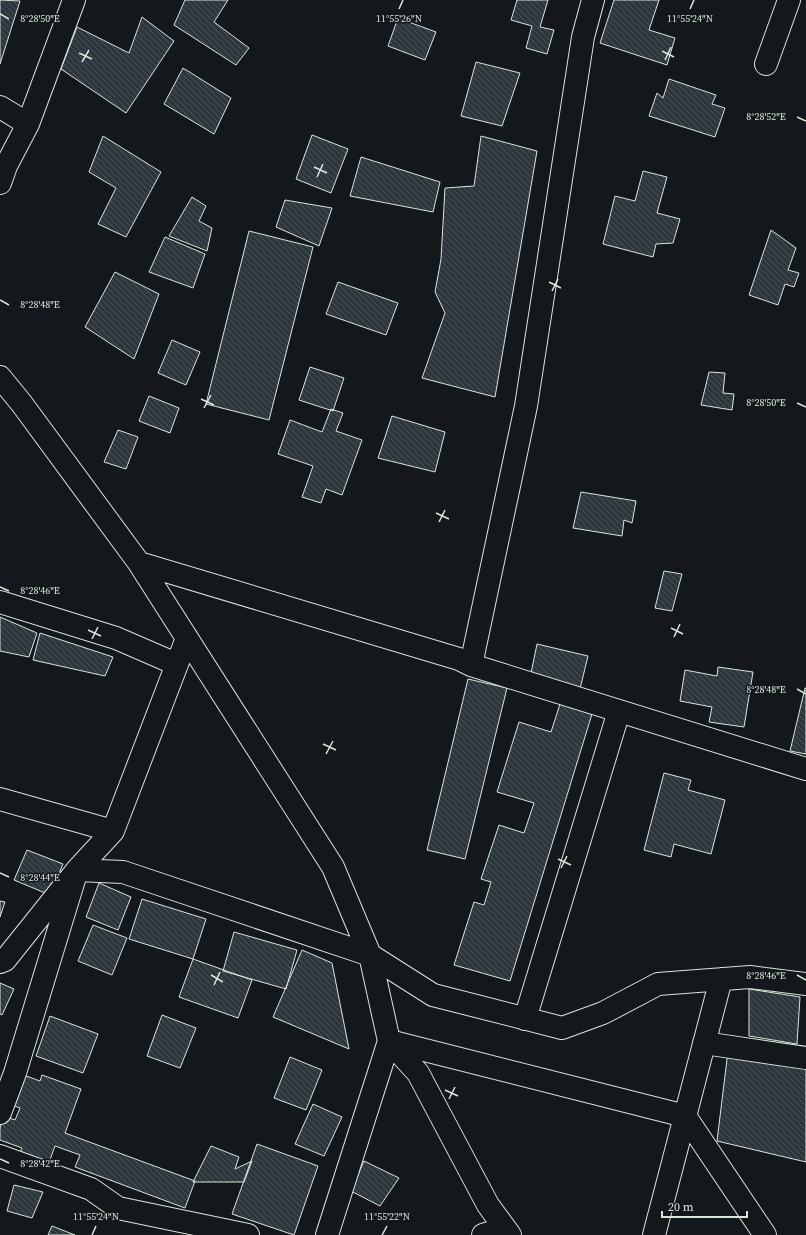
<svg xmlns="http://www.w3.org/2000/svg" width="806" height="1235" viewBox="0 0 806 1235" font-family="'Source Serif 4',serif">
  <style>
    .building { fill: url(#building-back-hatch); stroke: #d8e6dc }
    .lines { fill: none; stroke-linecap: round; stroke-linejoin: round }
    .street-casing { stroke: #d8e6dc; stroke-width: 24 }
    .street { stroke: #14181c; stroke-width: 22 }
    .ticks { fill: none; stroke: #d8e6dc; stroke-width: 1.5 }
    .ticks-label { font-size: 10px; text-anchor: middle; fill: #d8e6dc; stroke: #14181c; stroke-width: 3; stroke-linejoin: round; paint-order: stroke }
  </style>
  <defs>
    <pattern id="building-back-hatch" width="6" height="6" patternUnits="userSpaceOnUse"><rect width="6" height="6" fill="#2c363c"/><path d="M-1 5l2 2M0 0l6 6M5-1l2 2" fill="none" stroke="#4a5358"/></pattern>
  </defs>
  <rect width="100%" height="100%" fill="#14181c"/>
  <!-- building -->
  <path class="building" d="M 0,0 L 20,1 L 0,64 Z
    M 185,0 L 228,0 L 214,22 L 249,48 L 236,65 L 174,25 Z
    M 517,0 L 548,0 L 540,27 L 554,30 L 547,54 L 526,48 L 532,26 L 511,20 Z
    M 614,0 L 659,0 L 649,30 L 675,38 L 667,65 L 600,43 Z
    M 142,17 L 174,41 L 126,113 L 61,69 L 77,27 L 129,53 Z
    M 398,18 L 436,32 L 425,60 L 388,46 Z
    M 476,62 L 520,73 L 502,126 L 461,116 Z
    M 183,68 L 231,98 L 214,134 L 164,104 Z
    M 669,79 L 716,95 L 712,104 L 725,108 L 715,137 L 649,116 L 657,93 L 663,98 Z
    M 312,135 L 348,149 L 331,193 L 296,179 Z
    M 103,136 L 161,172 L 126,237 L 98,224 L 116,188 L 89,172 Z
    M 481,136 L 537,151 L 495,397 L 422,378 L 445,313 L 435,292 L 441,259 L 445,188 L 474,186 Z
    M 361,157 L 440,182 L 433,212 L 350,196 Z
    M 643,171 L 667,177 L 657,213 L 680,219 L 673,243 L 656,244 L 653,257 L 603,244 L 615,196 L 635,201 Z
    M 192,197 L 206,206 L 199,221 L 212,228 L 207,251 L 169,236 Z
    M 285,200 L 332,208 L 319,246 L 276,227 Z
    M 771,230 L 796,248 L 788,270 L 799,273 L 794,287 L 785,284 L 778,305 L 749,295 Z
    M 249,231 L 313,247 L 269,420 L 206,404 Z
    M 165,237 L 205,254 L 193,288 L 149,272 Z
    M 115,272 L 159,294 L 134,359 L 85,327 Z
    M 338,282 L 398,303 L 386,335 L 326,314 Z
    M 172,340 L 200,352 L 186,385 L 158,373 Z
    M 310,367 L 344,378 L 333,411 L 299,400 Z
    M 709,372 L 725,373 L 723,393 L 734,394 L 732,410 L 701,405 Z
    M 149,396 L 179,408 L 170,433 L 139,421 Z
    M 331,409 L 343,413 L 336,431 L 362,440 L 342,495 L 326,489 L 321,503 L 302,497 L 313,466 L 278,454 L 290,420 L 322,432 Z
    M 392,416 L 445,432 L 435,472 L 378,458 Z
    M 118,430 L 138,437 L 126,469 L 104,462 Z
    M 581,492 L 636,501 L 632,523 L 624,520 L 622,536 L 573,528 Z
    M 664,571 L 682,574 L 672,611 L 655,608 Z
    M 0,617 L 37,633 L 29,657 L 0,651 Z
    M 40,633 L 113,657 L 105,676 L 33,660 Z
    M 537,644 L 588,656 L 580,689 L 530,678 Z
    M 718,667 L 753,672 L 744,727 L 709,722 L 712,707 L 680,701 L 685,670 L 717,676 Z
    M 468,679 L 507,688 L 465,859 L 427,850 Z
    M 805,688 L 806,688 L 806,754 L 790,751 Z
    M 560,704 L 592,714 L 510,981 L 454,965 L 474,902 L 484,905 L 491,882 L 481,879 L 499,825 L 524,833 L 534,803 L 497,792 L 519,722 L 551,732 Z
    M 664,773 L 691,780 L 688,790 L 725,800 L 711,854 L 674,844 L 671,857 L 644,850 Z
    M 27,850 L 63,864 L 50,895 L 14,880 Z
    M 99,883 L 131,897 L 118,930 L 86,917 Z
    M 142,899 L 206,919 L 193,959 L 129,939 Z
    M 0,901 L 5,902 L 0,917 Z
    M 93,925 L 127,938 L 112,975 L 78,961 Z
    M 234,932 L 297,950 L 286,989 L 223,971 Z
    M 302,950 L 332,963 L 349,1049 L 273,1017 Z
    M 193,959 L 252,980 L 238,1018 L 179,997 Z
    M 0,983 L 14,989 L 2,1015 L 0,1014 Z
    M 749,989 L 800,997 L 797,1044 L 749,1036 Z
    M 162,1015 L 196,1028 L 180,1068 L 147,1056 Z
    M 50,1016 L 98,1034 L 83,1073 L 36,1056 Z
    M 728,1051 L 806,1067 L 806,1162 L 717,1141 Z
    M 290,1057 L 322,1070 L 306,1110 L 274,1098 Z
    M 18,1073 L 40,1081 L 42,1075 L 81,1089 L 65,1133 L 195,1181 L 185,1208 L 75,1167 L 80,1155 L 55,1146 L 47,1168 L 18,1157 L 22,1148 L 0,1140 L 0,1128 L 4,1116 L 15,1120 L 20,1108 L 7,1103 Z
    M 313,1104 L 342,1117 L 324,1156 L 295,1144 Z
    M 257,1144 L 318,1166 L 294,1235 L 232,1214 Z
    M 211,1146 L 239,1157 L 235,1169 L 252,1161 L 244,1182 L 193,1182 Z
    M 364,1161 L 399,1178 L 380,1206 L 351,1191 Z
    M 14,1185 L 43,1192 L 32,1218 L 7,1211 Z
    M 52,1226 L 75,1235 L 48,1235 Z"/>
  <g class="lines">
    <defs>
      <path id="street" d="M 766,64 L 789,0
        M 0,107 L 28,124
        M 0,183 L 6,166 L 28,124 L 74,0
        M 0,377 L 22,404 L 139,563 L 333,867 L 370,955 L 389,1041 L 418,1073 L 488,1205 L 510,1235
        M 139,563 L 459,659 L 471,665 L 806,769
        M 0,602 L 116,638 L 176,664
        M 471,665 L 526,406 L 583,37 L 593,0
        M 0,799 L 113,831
        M 0,962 L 5,960 L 77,870 L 123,872 L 370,955 L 433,995 L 562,1028 L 603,1013 L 658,984 L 750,977 L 806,984
        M 525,1019 L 619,711
        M 704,1043 L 806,1058
        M 0,1113 L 15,1073 L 77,870 L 113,831 L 187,638
        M 0,1156 L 91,1189 L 118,1208 L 248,1235
        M 327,1235 L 389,1041 L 685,1116 L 765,1235
        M 483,1235 L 504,1228
        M 654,1235 L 721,979"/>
    </defs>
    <!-- street casing -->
    <use href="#street" class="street-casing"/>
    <!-- street -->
    <use href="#street" class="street"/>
  </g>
  <!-- ticks -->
  <path class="ticks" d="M 399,9 L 403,0M 690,9 L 694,0M 0,14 L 9,19M 662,51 L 674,57M 79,53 L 92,59M 665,60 L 671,47M 82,62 L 89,50M 797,117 L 806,121M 314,167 L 327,173M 317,177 L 323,164M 549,282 L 561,288M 552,291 L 558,279M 0,300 L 9,305M 201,399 L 214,405M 797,403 L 806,407M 204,408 L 211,395M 436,513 L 449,519M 439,522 L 445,510M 0,587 L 9,591M 671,628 L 683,634M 88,630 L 101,636M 674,637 L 680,624M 92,639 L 98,627M 797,689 L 806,694M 323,744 L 336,750M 326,754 L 333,741M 558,859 L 571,865M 561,868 L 567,856M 0,873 L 9,877M 211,975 L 223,982M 797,975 L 806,980M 214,985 L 220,972M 445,1090 L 458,1096M 449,1099 L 455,1087M 0,1159 L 9,1163M 92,1235 L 96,1226M 382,1235 L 387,1226"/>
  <g class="ticks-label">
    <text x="40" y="22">8°28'50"E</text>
    <text x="399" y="22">11°55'26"N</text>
    <text x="690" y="22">11°55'24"N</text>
    <text x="766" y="120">8°28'52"E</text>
    <text x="40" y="308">8°28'48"E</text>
    <text x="766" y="406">8°28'50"E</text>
    <text x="40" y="594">8°28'46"E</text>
    <text x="766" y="693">8°28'48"E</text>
    <text x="40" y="881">8°28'44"E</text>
    <text x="766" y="979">8°28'46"E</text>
    <text x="40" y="1167">8°28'42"E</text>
    <text x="96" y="1220">11°55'24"N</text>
    <text x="387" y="1220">11°55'22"N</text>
  </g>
  <!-- scale -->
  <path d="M662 1211v6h85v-6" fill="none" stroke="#d8e6dc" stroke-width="2"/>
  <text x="668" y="1211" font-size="12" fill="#d8e6dc" stroke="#14181c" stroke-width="3" paint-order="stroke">20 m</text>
</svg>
